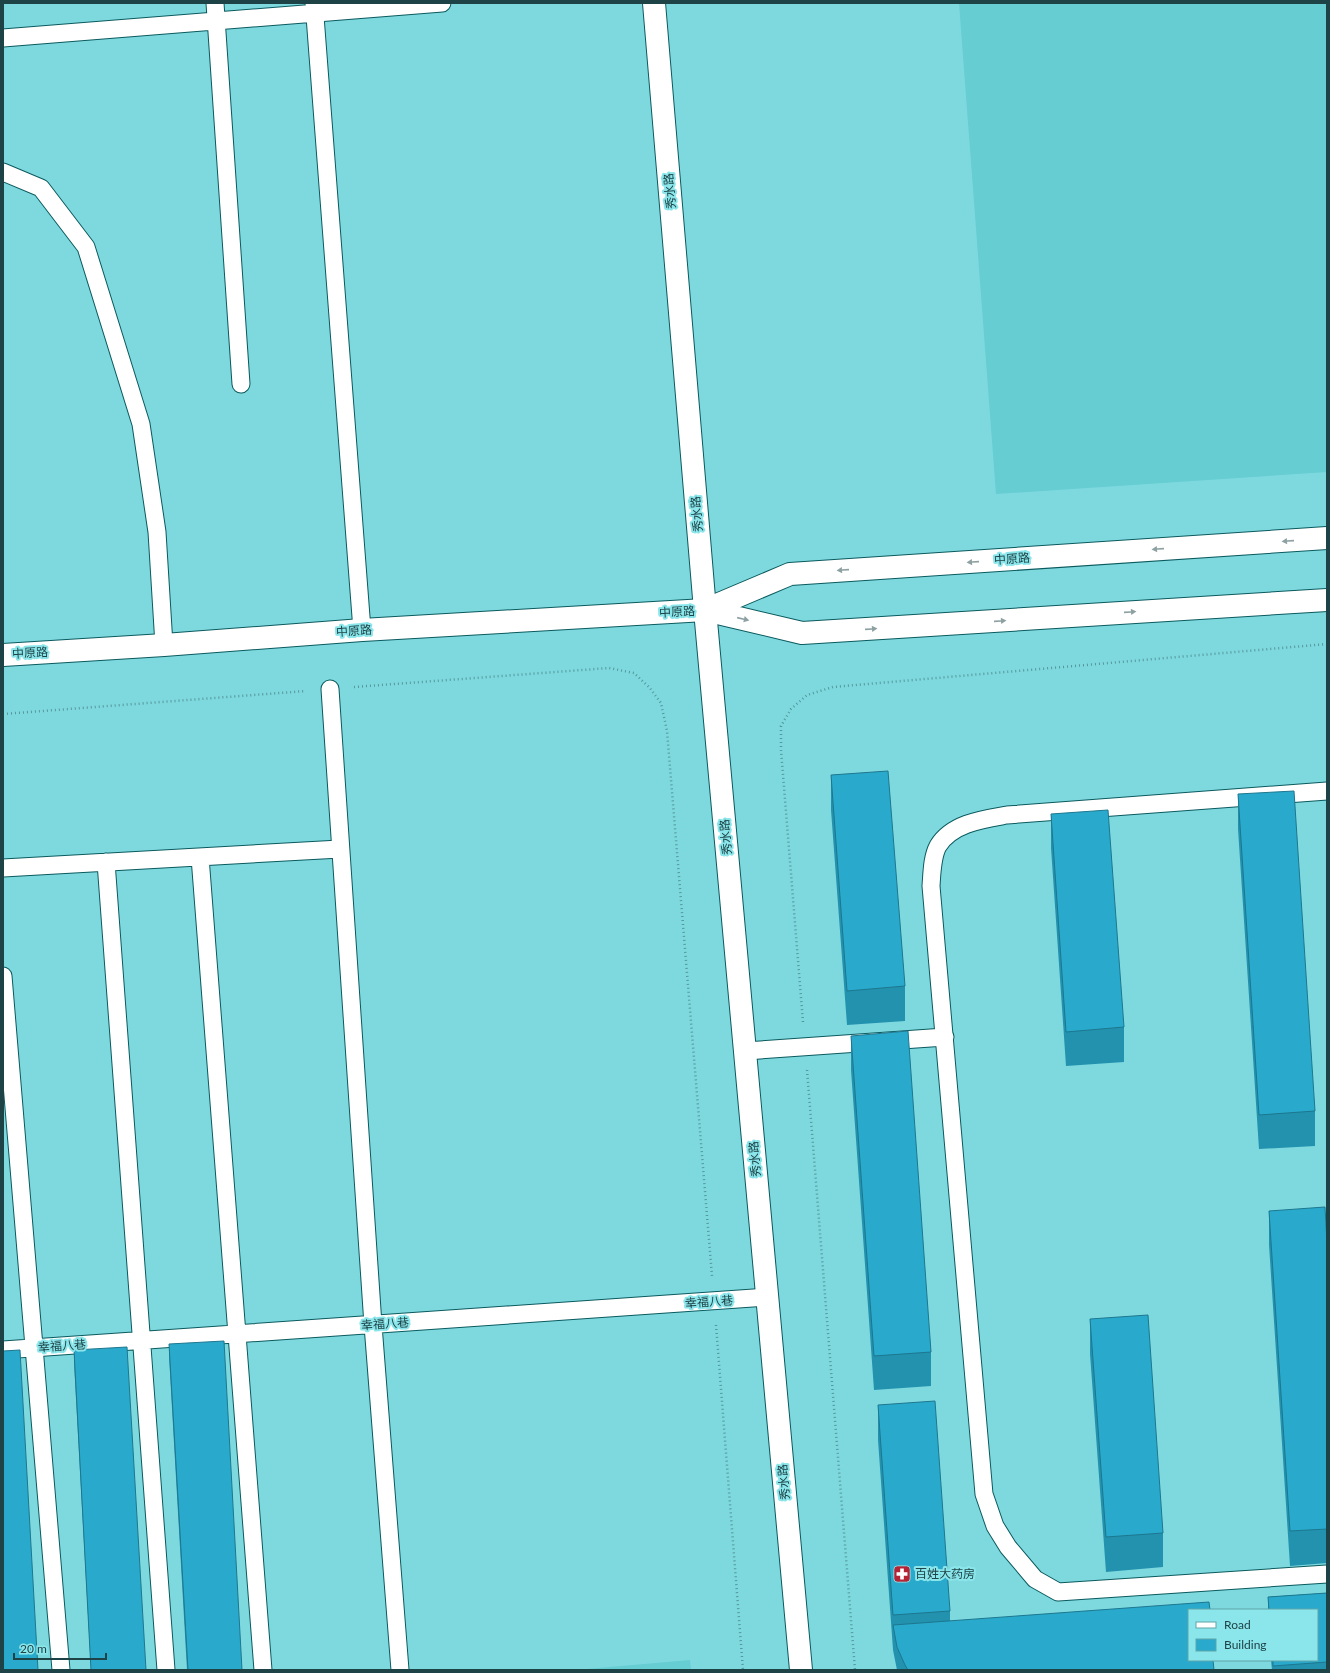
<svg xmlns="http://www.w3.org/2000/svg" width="1330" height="1673" viewBox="0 0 1330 1673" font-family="Lato,'Noto Sans SC',sans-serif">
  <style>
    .built { fill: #66cdd3 }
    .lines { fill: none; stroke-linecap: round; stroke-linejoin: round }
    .lane-casing { stroke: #0a5a5e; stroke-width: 19 }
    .street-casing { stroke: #0a5a5e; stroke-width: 24 }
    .secondary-casing { stroke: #0a5a5e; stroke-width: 24 }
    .path { stroke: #54989d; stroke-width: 2.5; stroke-dasharray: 1 3; stroke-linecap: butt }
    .lane { stroke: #fff; stroke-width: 17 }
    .street { stroke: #fff; stroke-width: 22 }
    .secondary { stroke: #fff; stroke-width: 22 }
    .wall { fill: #2392af }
    .building { fill: #29aacc; stroke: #1d778f }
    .oneway { fill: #8ea1a2 }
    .labels { text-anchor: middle; stroke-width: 4; stroke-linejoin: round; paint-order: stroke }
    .street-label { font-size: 12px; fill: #1d4346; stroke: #8be6eb }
    .poi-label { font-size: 12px; fill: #1d4346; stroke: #8be6eb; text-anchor: start }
  </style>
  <rect width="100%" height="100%" fill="#7ed9de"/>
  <!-- built -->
  <path class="built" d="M 959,3 L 1327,3 L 1327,472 L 996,494 Z
    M 690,1660 L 691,1670 L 575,1670 Z"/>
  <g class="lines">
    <defs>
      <path id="lane" d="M 215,3 L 241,384
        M 314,3 L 362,630
        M 3,38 L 442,3
        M 3,172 L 41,188 L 86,247 L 141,424 L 157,532 L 164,645
        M 330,689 L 373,1325 L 400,1670
        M 1327,791 L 1007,815 C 984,819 952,823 938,846 C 932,857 932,873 931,886 L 984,1494 L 995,1526 L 1008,1547 L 1035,1579 L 1058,1592 L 1327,1574
        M 200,857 L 263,1670
        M 106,862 L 166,1670
        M 3,868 L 340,849
        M 3,976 L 61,1670
        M 745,1051 L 945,1037
        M 3,1350 L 768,1297"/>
      <path id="street" d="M 654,3 L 705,610 L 801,1670"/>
      <path id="secondary" d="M 705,610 L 790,574 L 1327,538
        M 3,655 L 164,645 L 362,630 L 705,610 L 802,633 L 1327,600"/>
    </defs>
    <!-- lane casing -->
    <use href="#lane" class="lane-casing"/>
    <!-- street casing -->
    <use href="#street" class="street-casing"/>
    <!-- secondary casing -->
    <use href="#secondary" class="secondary-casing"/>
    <!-- path -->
    <path class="path" d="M 354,687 L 609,668 L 634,673 L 649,687 L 661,703 L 667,731 L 712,1276
      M 3,714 L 306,691
      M 803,1022 L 781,750 L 781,726 L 791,709 L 807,695 L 833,687 L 1327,644
      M 807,1070 L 855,1670
      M 716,1325 L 743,1670"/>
    <!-- lane -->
    <use href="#lane" class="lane"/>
    <!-- street -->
    <use href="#street" class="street"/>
    <!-- secondary -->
    <use href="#secondary" class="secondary"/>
  </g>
  <!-- wall -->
  <path class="wall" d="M 831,775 L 905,986 L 905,1021 L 847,1025 L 831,810 Z
    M 1238,794 L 1315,1111 L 1315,1146 L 1259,1149 L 1238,829 Z
    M 1051,814 L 1124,1027 L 1124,1062 L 1066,1066 L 1051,848 Z
    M 851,1036 L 931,1352 L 931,1386 L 874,1390 L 851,1070 Z
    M 1269,1211 L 1327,1243 L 1327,1563 L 1290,1566 L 1269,1245 Z
    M 1090,1319 L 1163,1533 L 1163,1567 L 1106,1572 L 1090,1354 Z
    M 169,1344 L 242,1670 L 187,1670 L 169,1356 Z
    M 74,1350 L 146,1670 L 91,1670 L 74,1363 Z
    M 878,1405 L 950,1611 L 950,1621 L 1214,1670 L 897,1670 L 893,1650 L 878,1440 Z
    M 1327,1593 L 1327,1670 L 1272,1670 L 1271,1660 L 1317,1660 L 1317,1610 L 1268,1610 L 1268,1597 Z"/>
  <!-- building -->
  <path class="building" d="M 888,771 L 905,986 L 847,991 L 831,775 Z
    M 1294,791 L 1315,1111 L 1259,1115 L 1238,794 Z
    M 1108,810 L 1124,1027 L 1066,1032 L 1051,814 Z
    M 908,1031 L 931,1352 L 874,1356 L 851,1036 Z
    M 1325,1207 L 1327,1243 L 1327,1529 L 1290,1531 L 1269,1211 Z
    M 1148,1315 L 1163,1533 L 1106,1537 L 1090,1319 Z
    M 224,1341 L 242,1670 L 188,1670 L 169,1344 Z
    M 127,1347 L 146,1670 L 91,1670 L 74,1350 Z
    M 20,1350 L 38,1670 L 3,1670 L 3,1351 Z
    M 935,1401 L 950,1611 L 893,1615 L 878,1405 Z
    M 1327,1593 L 1327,1662 L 1273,1666 L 1273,1660 L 1317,1660 L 1317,1610 L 1269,1610 L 1268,1597 Z
    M 1209,1602 L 1210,1610 L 1189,1610 L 1189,1660 L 1213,1660 L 1214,1670 L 908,1670 L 905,1665 L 897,1647 L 893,1625 Z"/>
  <!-- one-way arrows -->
  <defs><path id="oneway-solid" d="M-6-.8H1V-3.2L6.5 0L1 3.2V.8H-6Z"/></defs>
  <g class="oneway">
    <use href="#oneway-solid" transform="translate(1288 541) rotate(176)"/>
    <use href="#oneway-solid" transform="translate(1158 549) rotate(176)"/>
    <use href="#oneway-solid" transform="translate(973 562) rotate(176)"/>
    <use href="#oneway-solid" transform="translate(843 570) rotate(176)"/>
    <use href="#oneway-solid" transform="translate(1130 612) rotate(-4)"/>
    <use href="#oneway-solid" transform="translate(743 619) rotate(13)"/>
    <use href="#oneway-solid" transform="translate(1000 621) rotate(-4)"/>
    <use href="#oneway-solid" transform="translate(871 629) rotate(-4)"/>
  </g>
  <!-- icons -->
  <defs>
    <symbol id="pharmacy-square" viewBox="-11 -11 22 22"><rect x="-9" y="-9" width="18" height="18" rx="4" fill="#b52335" stroke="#8be6eb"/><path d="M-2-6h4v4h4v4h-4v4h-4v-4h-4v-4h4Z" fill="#fff"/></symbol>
  </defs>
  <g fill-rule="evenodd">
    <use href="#pharmacy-square" x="892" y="1564" width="20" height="20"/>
  </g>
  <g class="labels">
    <!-- street labels -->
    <g class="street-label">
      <text transform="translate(670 191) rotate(-95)" y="4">秀水路</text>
      <text transform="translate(697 514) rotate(-95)" y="4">秀水路</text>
      <text transform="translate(1012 559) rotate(-4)" y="4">中原路</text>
      <text transform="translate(677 612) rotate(-3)" y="4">中原路</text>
      <text transform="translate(354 631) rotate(-4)" y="4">中原路</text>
      <text transform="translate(30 653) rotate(-3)" y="4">中原路</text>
      <text transform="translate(726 837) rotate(-95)" y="4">秀水路</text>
      <text transform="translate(755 1159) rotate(-95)" y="4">秀水路</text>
      <text transform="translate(709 1302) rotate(-4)" y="4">幸福八巷</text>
      <text transform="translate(385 1324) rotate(-4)" y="4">幸福八巷</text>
      <text transform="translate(62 1346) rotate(-4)" y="4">幸福八巷</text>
      <text transform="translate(784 1482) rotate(-95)" y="4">秀水路</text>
    </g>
    <!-- poi labels -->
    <g class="poi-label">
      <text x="915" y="1578">百姓大药房</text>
    </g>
  </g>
  <!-- border -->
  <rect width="1330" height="1673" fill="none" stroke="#1d4346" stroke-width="8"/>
  <!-- legend -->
  <rect x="1188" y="1609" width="130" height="52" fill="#8be6eb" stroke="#5fa5a9"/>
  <rect x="1196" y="1622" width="20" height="6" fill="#ffffff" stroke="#5fa5a9"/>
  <text x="1224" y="1629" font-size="12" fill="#1d4346">Road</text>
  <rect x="1196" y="1639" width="20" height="12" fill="#29aacc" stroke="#5fa5a9"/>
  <text x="1224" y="1649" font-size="12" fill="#1d4346">Building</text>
  <!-- scale -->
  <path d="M14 1653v6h92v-6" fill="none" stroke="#1d4346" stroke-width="2"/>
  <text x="20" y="1653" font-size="12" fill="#1d4346" stroke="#8be6eb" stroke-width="3" paint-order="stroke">20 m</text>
</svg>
